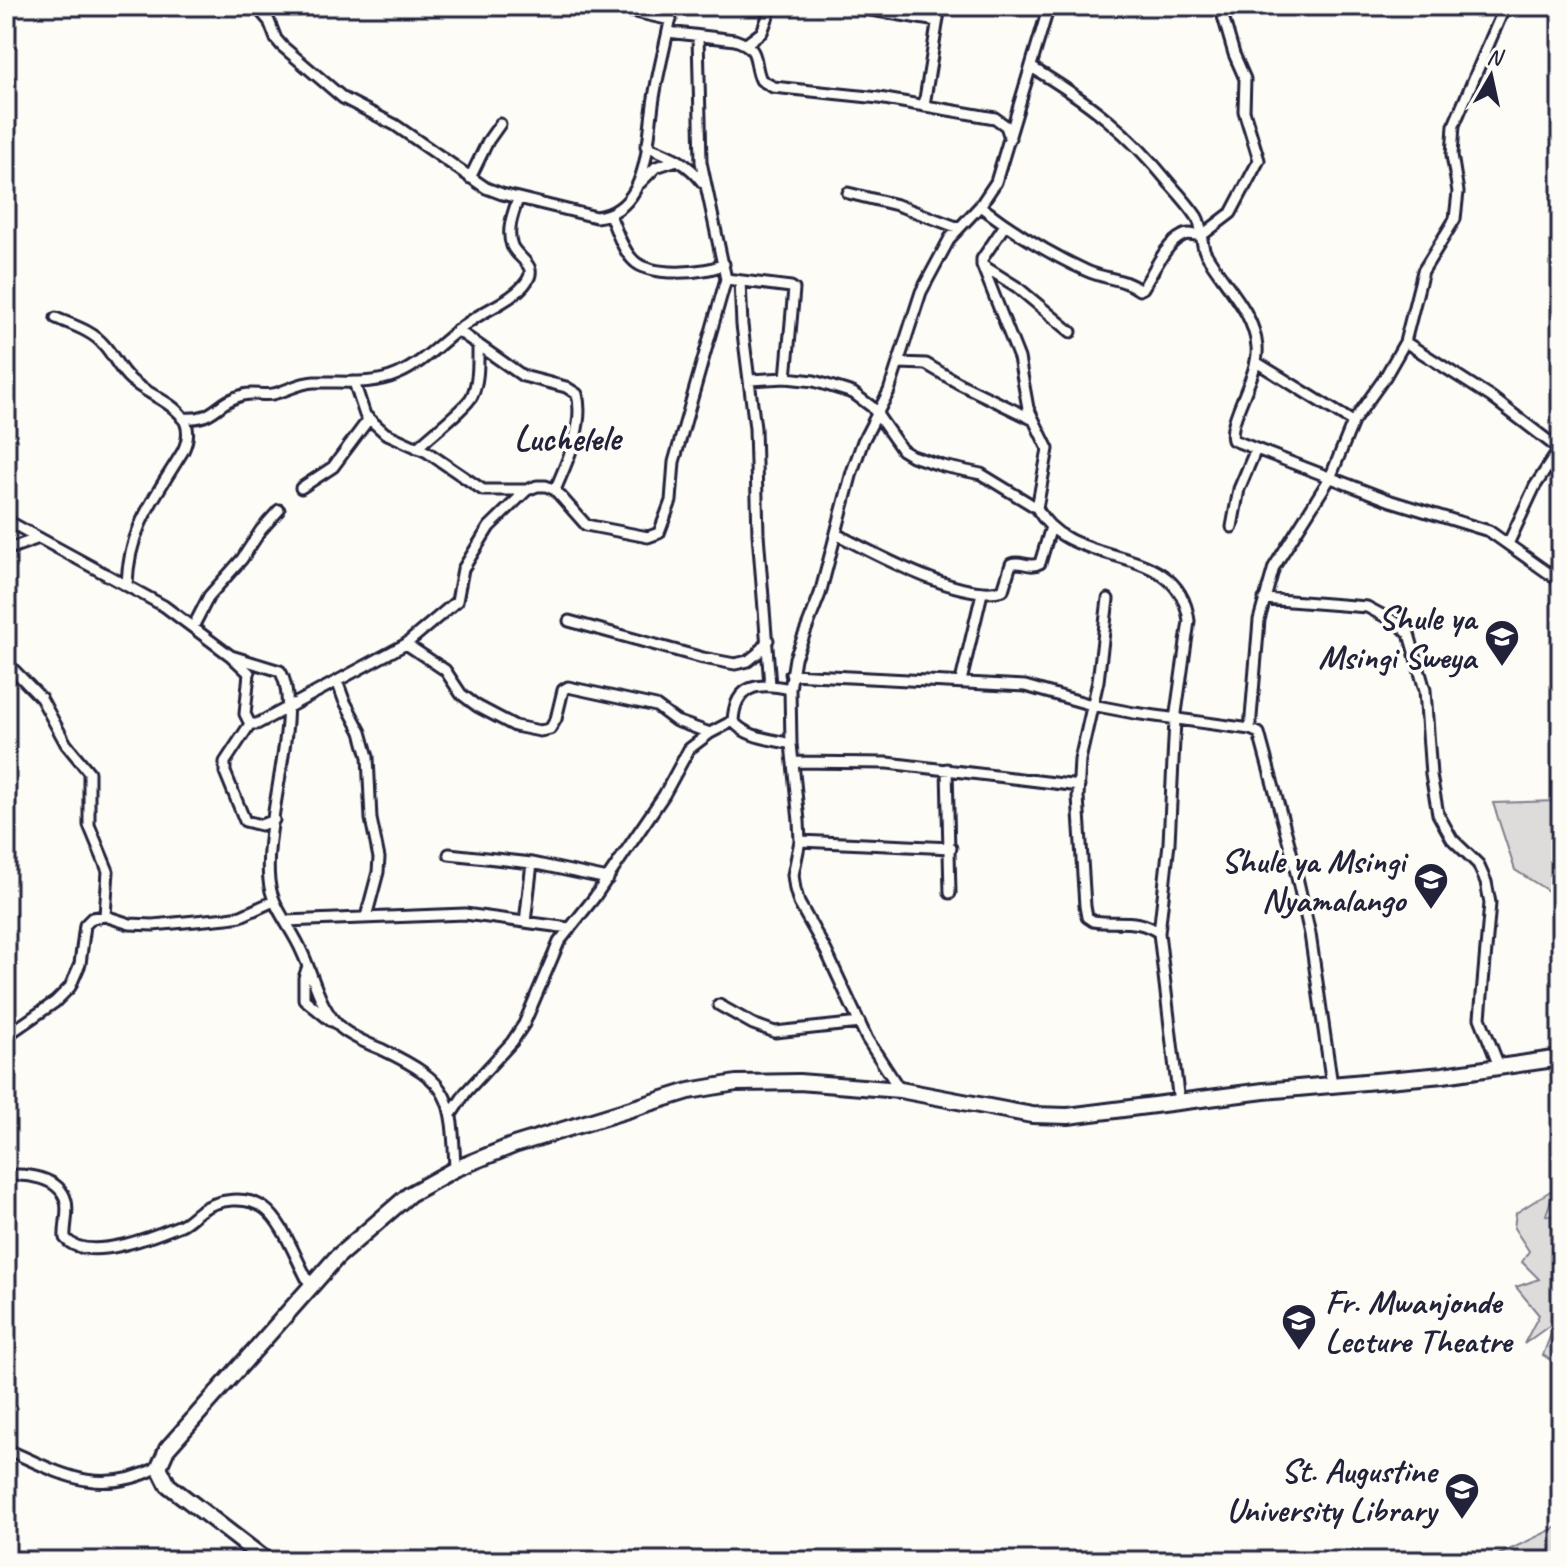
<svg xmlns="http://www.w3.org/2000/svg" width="1567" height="1567" viewBox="0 0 1567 1567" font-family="Caveat,sans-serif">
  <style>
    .green { fill: #dddcdb; stroke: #807f8b; stroke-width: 2 }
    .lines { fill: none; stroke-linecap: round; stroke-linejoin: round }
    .minor-casing { stroke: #22223b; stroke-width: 15 }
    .secondary-casing { stroke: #22223b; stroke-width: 20 }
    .minor { stroke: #fdfcf7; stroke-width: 9 }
    .secondary { stroke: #fdfcf7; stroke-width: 14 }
    .labels { text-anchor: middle; stroke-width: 7; stroke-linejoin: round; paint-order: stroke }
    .poi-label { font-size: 34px; font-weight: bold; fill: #22223b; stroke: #fdfcf7; text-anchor: end }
    .neighbourhood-label { font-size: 36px; font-weight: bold; fill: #22223b; stroke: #fdfcf7 }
  </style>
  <rect width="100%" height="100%" fill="#fdfcf7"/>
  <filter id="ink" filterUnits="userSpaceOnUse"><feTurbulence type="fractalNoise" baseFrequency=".0125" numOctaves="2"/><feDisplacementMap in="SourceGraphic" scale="16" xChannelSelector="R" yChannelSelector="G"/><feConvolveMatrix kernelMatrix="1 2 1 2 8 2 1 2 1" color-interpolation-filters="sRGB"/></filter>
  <g filter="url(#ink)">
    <!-- green -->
    <path class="green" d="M 1561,769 L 1561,899 L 1515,870 L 1493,803 L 1559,801 Z
      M 1555,1188 L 1546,1215 L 1561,1218 L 1561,1367 L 1543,1355 L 1556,1321 L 1524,1344 L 1539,1315 L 1516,1287 L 1539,1279 L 1522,1262 L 1529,1251 L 1514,1228 L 1516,1213 Z
      M 1561,1525 L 1561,1561 L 1486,1561 Z"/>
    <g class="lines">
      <defs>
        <path id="minor" d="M 256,6 L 269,21 L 276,39 L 282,46 L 343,98 L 395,125 L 486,188 L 502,194 L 596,217 C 614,215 626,206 635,190 C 650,162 649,123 655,92 C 660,63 668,35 673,6
          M 608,6 L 671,20
          M 847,6 L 937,21
          M 668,32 L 735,40 C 762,49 752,60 761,80 L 773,87 L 879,98 L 995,118 L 1006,126 L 1010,138
          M 746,44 L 762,32 L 772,6
          M 1031,67 C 1088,101 1128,132 1170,184 C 1179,194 1189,205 1197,217 C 1203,227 1200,241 1205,252 C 1222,283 1254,310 1257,347 C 1260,374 1227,420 1233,440 L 1391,501 L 1489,531 L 1561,582
          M 924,105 L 940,6
          M 646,146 C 669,155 688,162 703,183
          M 470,178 L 488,141 L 500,124
          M 640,183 L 656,167 L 677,160
          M 848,193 L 897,205 L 959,228
          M 980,206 C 1013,231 1049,254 1087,271 C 1104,279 1124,278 1139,290 L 1143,288 C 1153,273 1165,244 1182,236 C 1188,232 1194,235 1201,236 L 1231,213 L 1259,160 L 1244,111 L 1245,79 L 1234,54 L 1220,6
          M 610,215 C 616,229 622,249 633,260 C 648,277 705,274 724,264
          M 1005,225 L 982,259 L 982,265 L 1019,358 L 1028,408 L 1048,449 L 1037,508 C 1069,572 1179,538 1189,621 L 1175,720 L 1169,843 L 1159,933 L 1179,1103
          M 982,265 L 1017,287 L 1071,332
          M 726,279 L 791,287 L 794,289 L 786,378
          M 740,281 L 742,325 L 755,428 L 758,534 L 770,685
          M 56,318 C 72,325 93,331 104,345 C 114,356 119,370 131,380 C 153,400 203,409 183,451 C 155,498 129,527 127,584
          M 457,330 L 523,376 L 566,387 L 577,394 C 585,425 567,462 555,490
          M 1405,342 L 1491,397 L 1559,449
          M 1256,362 L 1353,422
          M 899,363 L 926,364 L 960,384 L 1034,420
          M 749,380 L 786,378 L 814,381 L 853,393 L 872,407 L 902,450 L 912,456 L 943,466 L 981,474 L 1037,508
          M 354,382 L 365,415 L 385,433 L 427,452 L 483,490 L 527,490
          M 182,418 C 217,421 214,402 243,395 C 253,392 263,396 273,394 C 287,391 298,383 314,382 C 342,381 371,386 398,374 C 426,362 446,336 472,320 C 489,308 515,299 527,281 C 538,265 518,259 512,246 C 506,231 513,213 518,199
          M 417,448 C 429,436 467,407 472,396 C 479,381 478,362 478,346
          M 301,488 L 333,467 L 368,420
          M 6,520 L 164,606 L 231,656 L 280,671 C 305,711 259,833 270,887 C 275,911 293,930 302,952 C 314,977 319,1008 341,1028 C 353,1038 369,1044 383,1050 C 452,1083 452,1097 455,1169
          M 1232,527 L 1239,489 L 1256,449
          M 836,534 C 874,553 963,603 1003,590 L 1011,564 C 1021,560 1030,569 1040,563 L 1051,527
          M 1508,544 L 1535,486 L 1561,447
          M 6,550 L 39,538
          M 1108,599 L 1098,681 L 1080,760 L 1078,797 L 1085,906 L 1087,917 L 1093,921 C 1117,925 1138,917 1159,933
          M 1264,599 L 1367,607 L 1399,624 L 1409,634 L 1425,690 L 1431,775 L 1438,814 L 1452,839 L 1478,864 L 1486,882 L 1490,903 L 1480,1018 L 1499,1066
          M 569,621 L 703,658 L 735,664 L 748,661 L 758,653 L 768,640
          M 193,627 L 209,596 L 242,559 L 261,530 L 279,510
          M 406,644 L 445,670 L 461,694 L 477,706 L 515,726 L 540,731 L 550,729 L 556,719 L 563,690 L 568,687 L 656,706 L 676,721 L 710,733
          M 231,656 L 249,673 L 245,714 L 250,724 L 257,724 L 406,644 L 457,601 L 463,569 L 489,527 L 527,490 L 537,486 L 546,486 L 555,490 L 586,525 L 648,537 L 659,533 L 671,501 L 674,462 L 726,279 L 701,162 L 698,36
          M 6,662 L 41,698 L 66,744 L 89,772 L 89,825 L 108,871 L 105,916
          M 791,674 L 1025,686 L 1092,705 L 1134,713 L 1250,729 L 1259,733 L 1291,851 L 1310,934 L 1332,1085
          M 337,681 L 344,700 L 361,732 L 368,757 L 371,819 L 379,858 L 378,872 L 366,917
          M 961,681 L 982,593
          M 790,689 C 759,682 735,684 733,721 C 746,738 771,739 791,744
          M 250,724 L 225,762 L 225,772 L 245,821 L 261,825 L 274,820
          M 1250,729 L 1259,620 L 1274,567 L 1330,478 L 1353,422 L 1385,377 L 1405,342 L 1423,271 L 1455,219 L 1458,192 L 1452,155 L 1454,125 L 1505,6
          M 793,762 L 888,763 L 1079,786
          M 947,769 L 950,893
          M 800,841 L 951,848
          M 449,854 L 532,863 L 608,879
          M 285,921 L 465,914 L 569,928
          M 525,922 L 532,863
          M 308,966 L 304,978 L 304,999 L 331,1021
          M 719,1005 L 753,1024 L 775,1032 L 860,1023
          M 7,1035 L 7,1010
          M 6,1036 L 55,1002 L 70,987 L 80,964 L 85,925 L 92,918 L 105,916 L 130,924 L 153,925 L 227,918 L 241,916 L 274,901
          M 900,1090 L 867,1039 L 826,951 L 799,903 L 795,889 L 793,875 L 800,841 L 799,821 L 791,744 L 790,689 L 795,658 L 820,594 L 852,472 L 863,441 L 889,391 L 921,292 L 950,238 L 980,206 L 996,182 L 1049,6
          M 452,1113 L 466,1092 L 512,1042 L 524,1024 L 559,942 L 594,898 L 664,795 L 689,749 L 710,733 L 733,721
          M 6,1176 C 25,1173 60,1177 66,1201 C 69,1213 64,1226 65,1238 C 87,1264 154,1236 181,1225 C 188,1222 193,1216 200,1211 C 218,1199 246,1195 264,1208 C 284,1222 297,1263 311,1286
          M 6,1449 C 62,1474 99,1498 159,1467"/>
        <path id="secondary" d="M 267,1561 L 168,1485 L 159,1467 L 167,1449 L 337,1257 L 410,1194 L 455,1169 L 514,1145 L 689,1091 L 736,1083 L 799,1082 L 900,1090 L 1032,1115 L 1068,1116 L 1264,1091 L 1443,1075 L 1561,1058"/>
      </defs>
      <!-- minor casing -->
      <use href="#minor" class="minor-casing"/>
      <!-- secondary casing -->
      <use href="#secondary" class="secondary-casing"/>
      <!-- minor -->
      <use href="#minor" class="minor"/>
      <!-- secondary -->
      <use href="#secondary" class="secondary"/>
    </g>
  </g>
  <!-- icons -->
  <defs>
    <symbol id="school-pin" viewBox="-11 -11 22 30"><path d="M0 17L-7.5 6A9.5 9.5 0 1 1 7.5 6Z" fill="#22223b" stroke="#fdfcf7"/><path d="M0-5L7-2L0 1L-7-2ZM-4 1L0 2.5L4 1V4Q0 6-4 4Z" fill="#fff"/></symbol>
  </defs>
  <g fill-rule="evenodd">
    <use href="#school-pin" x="1482" y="617" width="40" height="54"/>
    <use href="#school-pin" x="1411" y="860" width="40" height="54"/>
    <use href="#school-pin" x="1279" y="1301" width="40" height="54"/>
    <use href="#school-pin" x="1442" y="1470" width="40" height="54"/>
  </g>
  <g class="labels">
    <!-- poi labels -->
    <g class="poi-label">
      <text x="1476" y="629">Shule ya<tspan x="1476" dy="39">Msingi Sweya</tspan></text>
      <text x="1405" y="872">Shule ya Msingi<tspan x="1405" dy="39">Nyamalango</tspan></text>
      <text x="1325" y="1313" text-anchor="start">Fr. Mwanjonde<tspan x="1325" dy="39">Lecture Theatre</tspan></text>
      <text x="1436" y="1482">St. Augustine<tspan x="1436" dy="39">University Library</tspan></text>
    </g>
    <!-- neighbourhood labels -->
    <g class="neighbourhood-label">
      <text x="567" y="450">Luchelele</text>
    </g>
  </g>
  <!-- margin -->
  <rect width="1567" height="1567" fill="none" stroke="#fdfcf7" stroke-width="32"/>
  <rect x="16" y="16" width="1535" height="1535" fill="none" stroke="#22223b" stroke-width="3" filter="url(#ink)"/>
  <!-- north arrow -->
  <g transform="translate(1491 76) rotate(9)" stroke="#fdfcf7" stroke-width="6" paint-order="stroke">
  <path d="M0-6L14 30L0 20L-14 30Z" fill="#22223b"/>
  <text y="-12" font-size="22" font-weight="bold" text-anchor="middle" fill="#22223b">N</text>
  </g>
</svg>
